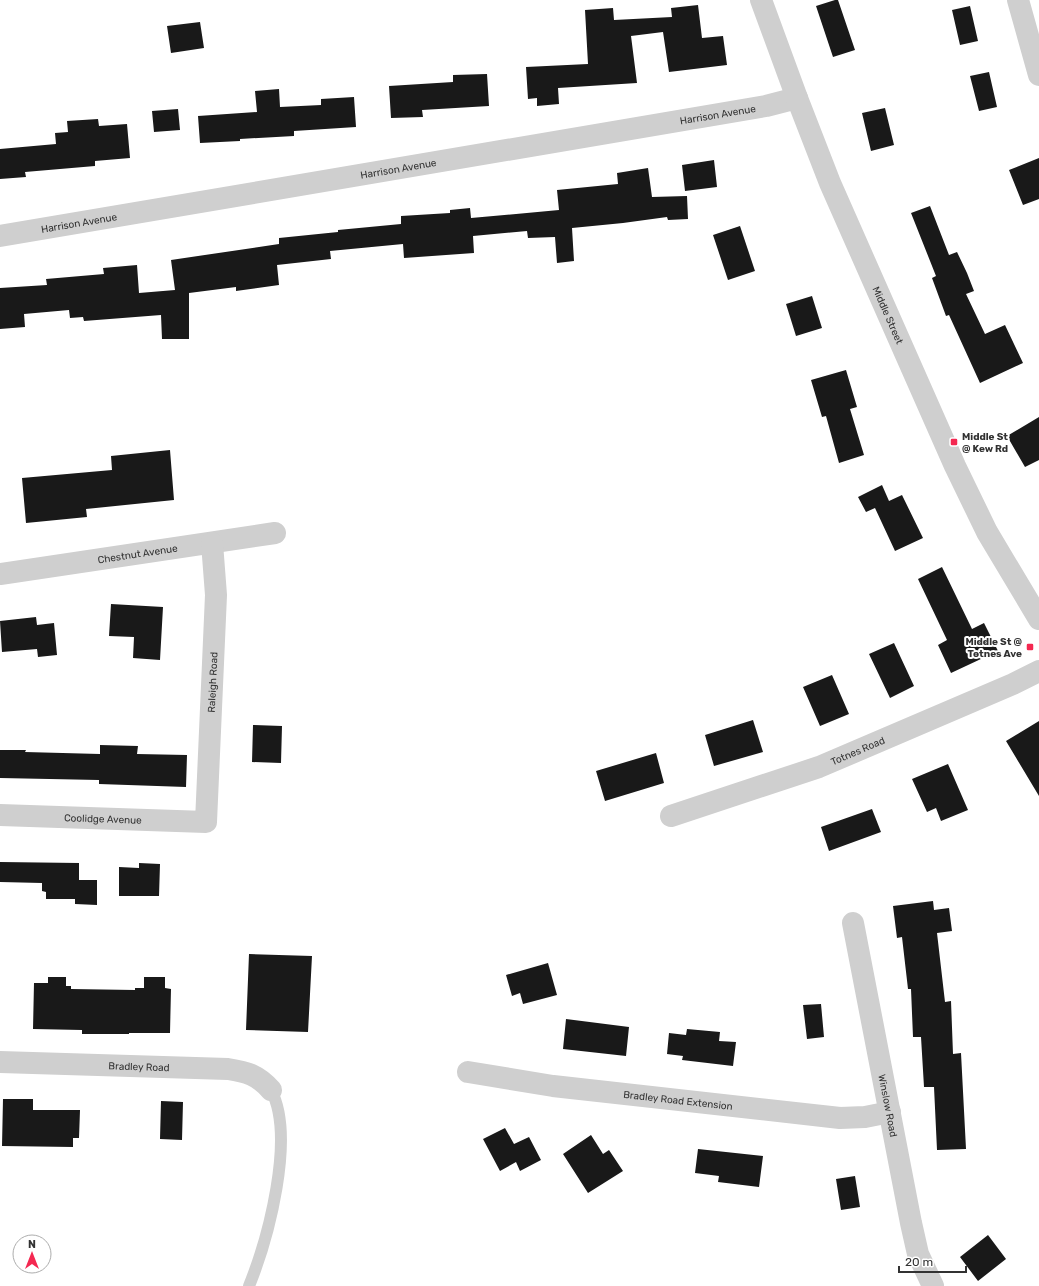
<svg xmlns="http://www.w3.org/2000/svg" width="1039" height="1286" viewBox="0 0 1039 1286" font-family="Rubik,sans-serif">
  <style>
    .building { fill: #191919 }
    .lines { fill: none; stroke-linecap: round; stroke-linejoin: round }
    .service { stroke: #cfcfcf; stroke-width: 12 }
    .minor { stroke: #cfcfcf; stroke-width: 22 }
    .tertiary { stroke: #cfcfcf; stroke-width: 22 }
    .poi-dot { fill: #f42851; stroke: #fff; stroke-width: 1.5 }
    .labels { text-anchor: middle; stroke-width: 4; stroke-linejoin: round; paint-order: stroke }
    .street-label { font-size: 10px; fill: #323232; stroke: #fff }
    .poi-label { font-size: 10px; font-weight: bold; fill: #323232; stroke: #fff; text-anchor: start }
  </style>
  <rect width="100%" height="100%" fill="#fff"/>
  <!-- building -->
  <path class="building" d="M 835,0 L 838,0 L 855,50 L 833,57 L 816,6 Z
    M 698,5 L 702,38 L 723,36 L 727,65 L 669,72 L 663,32 L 631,36 L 637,83 L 558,88 L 559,104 L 537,106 L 537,98 L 528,99 L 526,67 L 588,64 L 585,10 L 613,8 L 614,20 L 672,17 L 671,8 Z
    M 970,6 L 978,41 L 960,45 L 952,10 Z
    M 200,22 L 204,48 L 171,53 L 167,26 Z
    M 989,72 L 997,107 L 979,111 L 970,76 Z
    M 487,74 L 489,106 L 422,110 L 423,117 L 391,118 L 389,86 L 453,82 L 453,75 Z
    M 279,89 L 280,107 L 321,105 L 321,99 L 354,97 L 356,127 L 294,131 L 294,136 L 240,139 L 240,141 L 200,143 L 198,116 L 257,112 L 255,91 Z
    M 885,108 L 894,145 L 871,151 L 862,113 Z
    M 178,109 L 180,130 L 154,132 L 152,111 Z
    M 98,119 L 99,126 L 127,124 L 130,158 L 95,161 L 95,166 L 25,172 L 26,177 L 0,179 L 0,149 L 56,144 L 55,133 L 68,132 L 67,121 Z
    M 1039,158 L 1039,199 L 1023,205 L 1009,170 Z
    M 714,160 L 717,187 L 685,191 L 682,165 Z
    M 648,168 L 652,197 L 687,196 L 688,219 L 668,220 L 667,217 L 623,223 L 572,228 L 574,261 L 557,263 L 555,237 L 528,238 L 527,231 L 473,236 L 474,253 L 404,258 L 403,244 L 330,251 L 331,259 L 277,265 L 279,285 L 236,291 L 236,287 L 189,293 L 189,339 L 162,339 L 161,315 L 84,321 L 83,317 L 70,318 L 69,310 L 24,314 L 25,327 L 0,329 L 0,288 L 47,285 L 46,279 L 104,274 L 103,268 L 137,265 L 139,293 L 175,290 L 171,260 L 279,244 L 279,238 L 338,232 L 338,230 L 401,224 L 401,216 L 450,213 L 450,210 L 470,208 L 471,218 L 559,210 L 557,190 L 618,184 L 617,173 Z
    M 930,206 L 949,255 L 957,252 L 967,273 L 974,291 L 966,294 L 985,334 L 1005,325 L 1023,363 L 980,383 L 949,315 L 946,316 L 932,278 L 936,276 L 911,213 Z
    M 740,226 L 755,271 L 728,280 L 713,235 Z
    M 812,296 L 822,328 L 796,336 L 786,304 Z
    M 846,370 L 857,407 L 850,409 L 864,455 L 839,463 L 826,416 L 822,417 L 811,380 Z
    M 1039,417 L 1039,460 L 1025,467 L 1007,436 Z
    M 170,450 L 174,500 L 86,509 L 87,517 L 26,523 L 22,478 L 112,470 L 111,456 Z
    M 882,485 L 889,501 L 902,495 L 923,538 L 895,551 L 875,508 L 866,512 L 858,497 Z
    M 942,567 L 972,629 L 984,623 L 998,651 L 951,673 L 938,645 L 947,640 L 918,579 Z
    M 111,604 L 163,607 L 160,660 L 133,658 L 134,637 L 109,636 Z
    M 36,617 L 37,625 L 54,623 L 57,655 L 38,657 L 37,649 L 2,652 L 0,621 Z
    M 894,643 L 914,686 L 890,698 L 869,654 Z
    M 832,675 L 849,714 L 820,726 L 803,687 Z
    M 753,720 L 763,752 L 714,766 L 705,735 Z
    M 1039,721 L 1039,796 L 1006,741 Z
    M 253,725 L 282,726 L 281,763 L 252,762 Z
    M 100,745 L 138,746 L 137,754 L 187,755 L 186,787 L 99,784 L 99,780 L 0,778 L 0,750 L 26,750 L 25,752 L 100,754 Z
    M 656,753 L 664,783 L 605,801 L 596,771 Z
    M 948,764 L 968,810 L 941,821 L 936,808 L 927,812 L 912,779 Z
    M 872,809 L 881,832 L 829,851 L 821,827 Z
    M 0,862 L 79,863 L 79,880 L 97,880 L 97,905 L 75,904 L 75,899 L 46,899 L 46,892 L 42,891 L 42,883 L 0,882 Z
    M 139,863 L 160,864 L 159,896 L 119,896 L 119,867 L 139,868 Z
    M 933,901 L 934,910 L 949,908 L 952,931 L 937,933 L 945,1002 L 951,1001 L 953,1054 L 961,1053 L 966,1149 L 937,1150 L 934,1087 L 924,1087 L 921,1037 L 913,1037 L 911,989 L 908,989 L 902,937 L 897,938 L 893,906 Z
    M 249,954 L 312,956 L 308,1032 L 246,1030 Z
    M 548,963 L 557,995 L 523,1004 L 520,993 L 512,996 L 506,975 Z
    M 48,977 L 66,977 L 66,986 L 71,986 L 71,989 L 135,990 L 135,988 L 144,988 L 144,977 L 165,977 L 165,988 L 171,989 L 170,1033 L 129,1033 L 129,1034 L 82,1034 L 82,1030 L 33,1029 L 34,983 L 48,983 Z
    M 821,1004 L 824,1037 L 807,1039 L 803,1005 Z
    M 566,1019 L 629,1027 L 626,1056 L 563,1049 Z
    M 687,1029 L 720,1032 L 719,1041 L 736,1042 L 733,1066 L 682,1060 L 683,1056 L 667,1054 L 669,1033 L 686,1035 Z
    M 3,1099 L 33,1099 L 33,1110 L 80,1110 L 79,1138 L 73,1138 L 73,1147 L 2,1146 Z
    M 161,1101 L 183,1102 L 182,1140 L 160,1139 Z
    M 505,1128 L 514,1144 L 529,1137 L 541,1160 L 520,1171 L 516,1162 L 500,1171 L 483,1139 Z
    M 591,1135 L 603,1154 L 609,1150 L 623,1171 L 588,1193 L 563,1154 Z
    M 698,1149 L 763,1156 L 759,1187 L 718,1182 L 719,1176 L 695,1173 Z
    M 855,1176 L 860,1207 L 841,1210 L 836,1179 Z
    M 988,1235 L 1006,1259 L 978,1281 L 960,1257 Z"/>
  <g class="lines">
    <!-- service -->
    <path class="service" d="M 249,1286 C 268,1239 296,1137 271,1090"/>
    <!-- minor -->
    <g class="minor">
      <path d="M 1018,0 L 1039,75"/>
      <path id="s1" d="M 0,236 L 766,106 L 797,98"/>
      <path id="s2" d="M 0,574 L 275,533"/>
      <path id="s3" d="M 0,815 L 206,822 L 216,595 L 212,543"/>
      <path id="s4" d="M 671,816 L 819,767 L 1013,684 L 1039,671"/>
      <path id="s5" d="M 853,923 L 911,1223 L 918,1254 L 933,1286"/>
      <path id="s6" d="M 0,1062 L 228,1069 C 247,1072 258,1075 271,1090"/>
      <path id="s7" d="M 468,1072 L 553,1086 L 840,1118 L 865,1117 L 890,1112"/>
    </g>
    <!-- tertiary -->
    <path class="tertiary" id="s8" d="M 761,0 L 797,98 L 830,183 L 955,466 L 987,532 L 1039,619"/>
  </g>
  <!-- markers -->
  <g class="poi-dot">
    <rect x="950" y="438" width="8" height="8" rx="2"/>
    <rect x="1026" y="643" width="8" height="8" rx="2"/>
  </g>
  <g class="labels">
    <!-- street labels -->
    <g class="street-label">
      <text dy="4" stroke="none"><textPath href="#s1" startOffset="728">Harrison Avenue</textPath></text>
      <text dy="4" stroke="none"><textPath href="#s1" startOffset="404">Harrison Avenue</textPath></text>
      <text dy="4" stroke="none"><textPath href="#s1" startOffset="80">Harrison Avenue</textPath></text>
      <text dy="4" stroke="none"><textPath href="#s8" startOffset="340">Middle Street</textPath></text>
      <text dy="4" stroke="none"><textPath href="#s2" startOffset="139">Chestnut Avenue</textPath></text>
      <text dy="4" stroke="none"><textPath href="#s3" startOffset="346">Raleigh Road</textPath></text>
      <text dy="4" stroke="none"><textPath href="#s4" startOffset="198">Totnes Road</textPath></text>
      <text dy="4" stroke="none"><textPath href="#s3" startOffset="103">Coolidge Avenue</textPath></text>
      <text dy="4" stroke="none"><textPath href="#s6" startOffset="139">Bradley Road</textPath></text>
      <text dy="4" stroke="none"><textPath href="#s7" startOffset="212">Bradley Road Extension</textPath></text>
      <text dy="4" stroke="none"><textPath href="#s5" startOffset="186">Winslow Road</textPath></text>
    </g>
    <!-- poi labels -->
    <g class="poi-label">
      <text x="962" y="440">Middle St<tspan x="962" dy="12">@ Kew Rd</tspan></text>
      <text x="1022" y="645" text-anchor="end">Middle St @<tspan x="1022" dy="12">Totnes Ave</tspan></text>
    </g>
  </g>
  <!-- north arrow -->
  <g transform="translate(32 1254)"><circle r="19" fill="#ffffff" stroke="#adadad"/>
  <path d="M0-3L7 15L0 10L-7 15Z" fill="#f42851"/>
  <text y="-6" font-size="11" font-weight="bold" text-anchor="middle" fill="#323232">N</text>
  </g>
  <!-- scale -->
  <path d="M899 1266v6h67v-6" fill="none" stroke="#323232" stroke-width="2"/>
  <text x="905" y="1266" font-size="12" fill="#323232" stroke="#ffffff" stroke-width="3" paint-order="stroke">20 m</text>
</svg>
